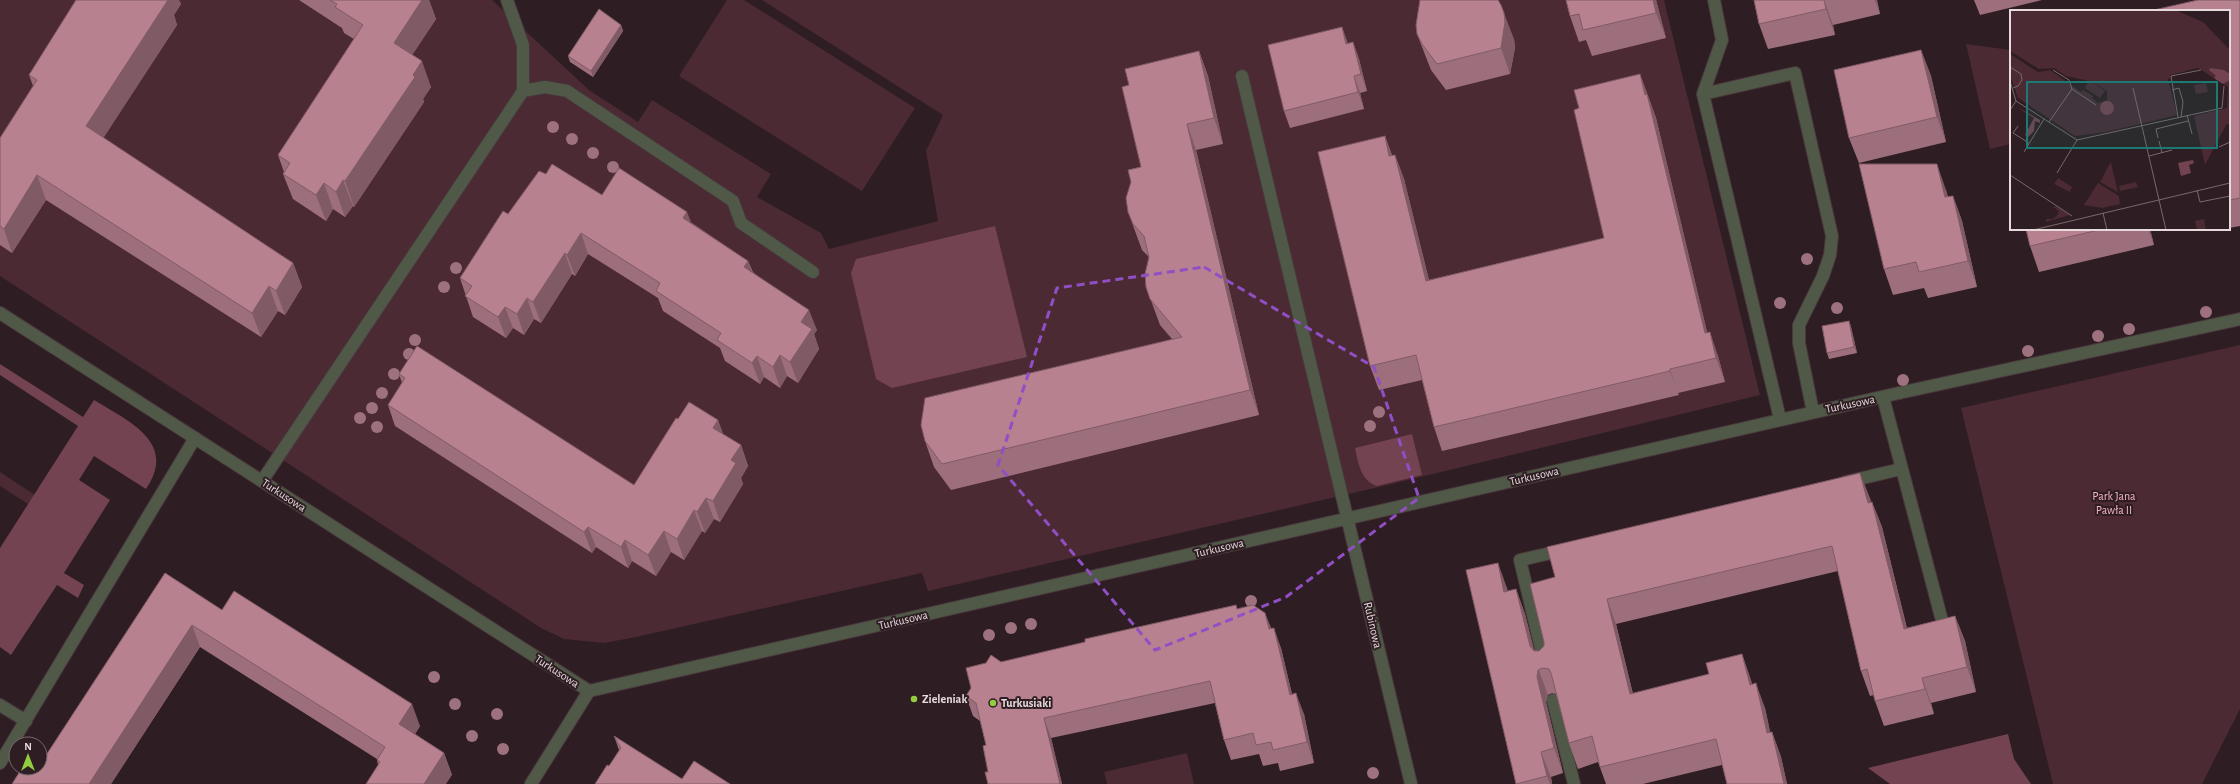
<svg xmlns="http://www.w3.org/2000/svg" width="2240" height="784" viewBox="0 0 2240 784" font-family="'Alegreya Sans',sans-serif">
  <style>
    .green { fill: #4b2a34 }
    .forest { fill: #744352 }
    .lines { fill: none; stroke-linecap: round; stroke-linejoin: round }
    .lane-casing { stroke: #48373c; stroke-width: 14 }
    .street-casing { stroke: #48373c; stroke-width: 14 }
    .lane { stroke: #505947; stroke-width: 12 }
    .street { stroke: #505947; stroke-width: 12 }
    .tree { fill: #9d717d }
    .wall { fill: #9d6f7c }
    .shaded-wall { fill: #805a65 }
    .building { fill: #b78190; stroke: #805a65 }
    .marked { fill: none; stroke: #904fc5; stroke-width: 3; stroke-dasharray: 8 5; stroke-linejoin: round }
    .poi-dot { fill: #92cd3f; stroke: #2e1d22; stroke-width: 1.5 }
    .labels { text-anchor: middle; stroke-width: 4; stroke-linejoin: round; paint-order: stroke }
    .street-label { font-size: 12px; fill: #e6dadd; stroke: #2e1d22 }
    .park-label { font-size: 12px; fill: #f7b5c7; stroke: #2e1d22 }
    .poi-label { font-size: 12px; font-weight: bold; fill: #e6dadd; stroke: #2e1d22; text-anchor: start }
    .inset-road { fill: none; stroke: #78696d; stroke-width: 1 }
    .view { fill: #1a7b74; fill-opacity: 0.15; stroke: #1a7b74; stroke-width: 2 }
    .inset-edge { fill: none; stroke: #e6dadd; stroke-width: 2 }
  </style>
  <rect width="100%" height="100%" fill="#2e1d22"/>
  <!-- green -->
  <path class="green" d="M 0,0 L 492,0 L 589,90 L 638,122 L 652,100 L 771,174 L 757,197 L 821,233 L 829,249 L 938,221 L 926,151 L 943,115 L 762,0 L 1664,0 L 1760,395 L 1379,487 L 928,591 L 922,573 L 636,637 L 604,643 L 564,639 L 541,628 L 0,276 Z
    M 727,0 L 744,0 L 915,108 L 862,191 L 679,76 Z
    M 1966,44 L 2011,50 L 2011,144 L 1990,149 Z
    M 2240,345 L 2240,709 L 2202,784 L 2053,784 L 1961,408 Z
    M 0,472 L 35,495 L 28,504 L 0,486 Z
    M 1187,753 L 1194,784 L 1107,784 L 1104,772 Z"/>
  <!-- forest -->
  <path class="forest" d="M 995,226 L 1027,357 L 892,388 L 876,379 L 851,273 L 856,259 Z
    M 0,364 L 83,417 L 94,400 C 128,421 178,442 146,489 L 94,456 L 79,480 L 110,500 L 64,573 L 84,585 L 78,598 L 57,585 L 11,655 L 0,647 L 0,548 L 78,426 L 0,375 Z
    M 1412,434 L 1422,475 L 1377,486 C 1361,481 1358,463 1355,448 Z
    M 2008,734 L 2014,759 L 2031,784 L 1890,784 L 1868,768 Z"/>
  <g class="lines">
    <defs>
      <path id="lane" d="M 1714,0 L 1722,40 L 1703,94 L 1780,419
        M 1242,76 L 1335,467
        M 523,91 L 545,87 L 567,91 L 733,201 L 741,223 L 813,272
        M 1703,94 L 1795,73 L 1832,236 L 1830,255 L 1823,276 L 1799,325 L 1799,343 L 1813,412
        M 1899,393 L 2240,319
        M 1883,397 L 1941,617
        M 262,481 L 523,91 L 523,45 L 507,0
        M 1846,482 L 1901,469
        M 1545,665 L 1520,560 L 1564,550
        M 1553,700 L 1574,784
        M 0,705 L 26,721
        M 0,763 L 195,438
        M 531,784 L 589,691"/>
      <path id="street" d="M 0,313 L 589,691 L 1899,393
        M 1335,467 L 1411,784"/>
    </defs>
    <!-- lane casing -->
    <use href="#lane" class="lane-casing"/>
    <!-- street casing -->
    <use href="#street" class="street-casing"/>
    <!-- lane -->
    <use href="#lane" class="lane"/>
    <!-- street -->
    <use href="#street" class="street"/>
  </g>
  <!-- trees -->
  <g class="tree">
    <circle cx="553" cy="127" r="6"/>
    <circle cx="572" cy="139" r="6"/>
    <circle cx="593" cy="153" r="6"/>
    <circle cx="613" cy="167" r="6"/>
    <circle cx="1807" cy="259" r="6"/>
    <circle cx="456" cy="268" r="6"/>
    <circle cx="444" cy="287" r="6"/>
    <circle cx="1780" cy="303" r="6"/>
    <circle cx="1837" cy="308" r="6"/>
    <circle cx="2206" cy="312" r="6"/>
    <circle cx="2129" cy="329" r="6"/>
    <circle cx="2098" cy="336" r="6"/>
    <circle cx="415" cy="340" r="6"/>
    <circle cx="2028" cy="351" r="6"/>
    <circle cx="409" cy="354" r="6"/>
    <circle cx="394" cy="374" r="6"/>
    <circle cx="1903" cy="380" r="6"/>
    <circle cx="382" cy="393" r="6"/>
    <circle cx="372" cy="408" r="6"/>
    <circle cx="1379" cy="412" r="6"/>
    <circle cx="360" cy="418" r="6"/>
    <circle cx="1370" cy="426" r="6"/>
    <circle cx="377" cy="427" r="6"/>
    <circle cx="1251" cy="601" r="6"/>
    <circle cx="1031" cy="624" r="6"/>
    <circle cx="1011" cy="628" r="6"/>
    <circle cx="989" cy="635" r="6"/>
    <circle cx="434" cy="677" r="6"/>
    <circle cx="455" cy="704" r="6"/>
    <circle cx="497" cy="714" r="6"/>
    <circle cx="472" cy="736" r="6"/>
    <circle cx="503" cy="749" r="6"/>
    <circle cx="1373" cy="773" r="6"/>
  </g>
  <!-- wall -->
  <path class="wall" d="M 76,0 L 179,0 L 181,4 L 174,15 L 177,25 L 103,138 L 293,263 L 302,287 L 285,315 L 278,311 L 261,337 L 46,200 L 12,253 L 0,245 L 0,138 L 33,86 L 29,75 Z
    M 299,0 L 429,0 L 436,19 L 412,55 L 431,87 L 423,99 L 424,102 L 354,207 L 353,206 L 345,217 L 333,209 L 326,221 L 293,199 L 283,174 L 284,172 L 278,155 L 354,39 L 344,33 L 342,28 Z
    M 1656,0 L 1666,38 L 1592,56 L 1586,40 L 1579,42 L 1570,16 Z
    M 1754,0 L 1877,0 L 1880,14 L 1833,25 L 1835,35 L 1768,49 L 1759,24 Z
    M 1974,0 L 2042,0 L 1980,15 Z
    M 2240,0 L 2240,226 L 2229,228 L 2229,11 Z
    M 621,25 L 623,31 L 593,77 L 570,62 L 568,56 Z
    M 1342,27 L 1348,44 L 1353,42 L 1359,59 L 1367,91 L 1360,93 L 1364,109 L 1290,128 L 1284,111 Z
    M 1417,34 L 1514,39 L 1515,48 L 1510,74 L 1446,90 L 1431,70 Z
    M 1921,50 L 1931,76 L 1946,142 L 1859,163 L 1849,138 Z
    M 1199,51 L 1208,76 L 1223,144 L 1196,150 L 1259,415 L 951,490 L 934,467 L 925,441 L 1172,339 L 1160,325 L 1146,287 L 1149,257 L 1142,250 L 1128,212 L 1131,182 L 1141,167 L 1129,85 Z
    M 1640,74 L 1656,118 L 1707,332 L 1718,356 L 1725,382 L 1678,393 L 1679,395 L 1442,451 L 1434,427 L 1422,380 L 1379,390 L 1370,366 L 1385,136 L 1392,155 L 1395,155 L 1404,179 L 1429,280 L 1604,238 L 1579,108 Z
    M 546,174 L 602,195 L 692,223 L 748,261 L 753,272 L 817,330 L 814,334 L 819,349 L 798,383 L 787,376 L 780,388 L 764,377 L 760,384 L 725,361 L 720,348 L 663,311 L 658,298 L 588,254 L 575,276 L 572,274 L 541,323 L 534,319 L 524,335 L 513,328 L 506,338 L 473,317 L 460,278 L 508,214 Z
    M 1946,190 L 1948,197 L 1953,196 L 1962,221 L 1977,287 L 1928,298 L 1924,288 L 1893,295 L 1884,269 Z
    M 2026,229 L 2150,229 L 2154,245 L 2039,272 L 2030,246 Z
    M 2216,229 L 2226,229 L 2216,231 Z
    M 1849,321 L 1851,327 L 1857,353 L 1829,359 L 1827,353 Z
    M 399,374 L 634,485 L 678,419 L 718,420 L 723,434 L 741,445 L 748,466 L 741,478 L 743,484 L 720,522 L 714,519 L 705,533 L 702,531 L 684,560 L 671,552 L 656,576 L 632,561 L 628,568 L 596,547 L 592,553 L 395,426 L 388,405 L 402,383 Z
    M 1870,498 L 1871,503 L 1872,502 L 1882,527 L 1907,628 L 1955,616 L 1965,641 L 1976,692 L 1931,703 L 1934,714 L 1884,726 L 1875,701 L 1874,695 L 1870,696 L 1861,671 L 1838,571 L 1616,624 L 1633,694 L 1709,674 L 1742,654 L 1752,684 L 1765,708 L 1770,732 L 1772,732 L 1781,757 L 1787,784 L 1727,784 L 1722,765 L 1643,784 L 1606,784 L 1598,762 L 1578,769 L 1569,743 L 1556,694 L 1552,693 L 1548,695 L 1546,702 L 1563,773 L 1551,777 L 1552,784 L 1516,784 L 1507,588 L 1507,591 L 1516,589 L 1525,614 L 1534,650 L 1539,651 L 1544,646 L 1544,642 L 1530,584 Z
    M 165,573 L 222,610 L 420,726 L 415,734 L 444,753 L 452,775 L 378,765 L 377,760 L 377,759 L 200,647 L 111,784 L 12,784 L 41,763 Z
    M 1237,609 L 1265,613 L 1271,628 L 1281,648 L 1292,694 L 1304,714 L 1314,763 L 1280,771 L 1278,763 L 1263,766 L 1259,754 L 1231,760 L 1224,740 L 1215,703 L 1051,738 L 1062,784 L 988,784 L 988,772 L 986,745 L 980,721 L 973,716 L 966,696 L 1001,662 Z
    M 614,736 L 682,779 L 595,784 L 609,766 L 619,750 Z"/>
  <!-- shaded-wall -->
  <path class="shaded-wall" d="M 163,0 L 179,0 L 181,4 L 174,15 L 177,25 L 95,151 L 86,126 Z
    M 421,0 L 429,0 L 436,19 L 403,69 L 394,43 Z
    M 1653,0 L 1656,0 L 1666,38 L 1656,13 Z
    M 1824,0 L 1833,25 L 1835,35 L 1826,9 Z
    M 1875,0 L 1877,0 L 1880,14 Z
    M 1504,13 L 1514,39 L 1515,48 L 1510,74 L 1501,48 Z
    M 621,25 L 623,31 L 593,77 L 591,71 Z
    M 1342,27 L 1348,44 L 1346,44 Z
    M 1353,42 L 1359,59 L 1367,91 L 1361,74 Z
    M 1921,50 L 1931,76 L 1946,142 L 1937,117 Z
    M 1199,51 L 1208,76 L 1223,144 L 1214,118 Z
    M 422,61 L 431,87 L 423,99 L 424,102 L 354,207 L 345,181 Z
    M 1640,74 L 1656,118 L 1713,357 L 1705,333 Z
    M 1354,76 L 1360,93 L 1364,109 L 1358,92 Z
    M 1187,124 L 1196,150 L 1259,415 L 1250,390 Z
    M 1385,136 L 1393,160 L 1389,156 Z
    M 1395,155 L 1404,179 L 1435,305 L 1426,281 Z
    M 1937,164 L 1946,190 L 1954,223 L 1945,197 Z
    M 37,175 L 46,200 L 12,253 L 4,229 Z
    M 343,180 L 353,206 L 345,217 L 336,192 Z
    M 324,183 L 333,209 L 326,221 L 316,195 Z
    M 1953,196 L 1962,221 L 1977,287 L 1968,261 Z
    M 687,212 L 695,232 L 683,218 Z
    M 2148,229 L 2150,229 L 2154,245 Z
    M 581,233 L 588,254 L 575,276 L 567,255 Z
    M 565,253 L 572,274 L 541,323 L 533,302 Z
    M 748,261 L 756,281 L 744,267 Z
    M 293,263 L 302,287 L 285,315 L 276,291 Z
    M 269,286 L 278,311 L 261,337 L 252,313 Z
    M 527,298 L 534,319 L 524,335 L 517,314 Z
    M 505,307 L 513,328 L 506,338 L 498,317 Z
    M 809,310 L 817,330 L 814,334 L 819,349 L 798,383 L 790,362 L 801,322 Z
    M 1849,321 L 1851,327 L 1857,353 L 1854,347 Z
    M 1710,332 L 1718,356 L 1725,382 L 1716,358 Z
    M 780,355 L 787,376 L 780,388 L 773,367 Z
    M 757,356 L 764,377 L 760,384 L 752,363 Z
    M 1670,369 L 1678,393 L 1679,395 L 1670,371 Z
    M 718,420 L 725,441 L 713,428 Z
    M 741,445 L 748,466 L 741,478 L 743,484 L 720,522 L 713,501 L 731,460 Z
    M 1860,473 L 1870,498 L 1877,528 L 1868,503 Z
    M 706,498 L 714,519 L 705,533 L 697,512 Z
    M 1872,502 L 1882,527 L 1913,654 L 1904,629 Z
    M 694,510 L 702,531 L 684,560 L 677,539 Z
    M 588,527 L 596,547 L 592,553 L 584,532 Z
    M 664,531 L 671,552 L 656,576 L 648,555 Z
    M 625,540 L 632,561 L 628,568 L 621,547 Z
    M 1498,563 L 1507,588 L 1514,617 L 1504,592 Z
    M 1516,589 L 1525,614 L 1539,671 L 1548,695 L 1546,702 L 1563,773 L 1554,748 L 1537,677 Z
    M 1607,599 L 1616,624 L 1639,719 L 1630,694 Z
    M 1265,613 L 1272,633 L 1269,629 Z
    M 1955,616 L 1965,641 L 1976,692 L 1967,667 Z
    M 192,625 L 200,647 L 111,784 L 89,784 Z
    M 1274,628 L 1281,648 L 1297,716 L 1290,695 Z
    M 1742,654 L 1751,680 L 1759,710 L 1750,685 Z
    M 1922,678 L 1931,703 L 1934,714 L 1925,689 Z
    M 1756,683 L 1765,708 L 1776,758 L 1767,733 Z
    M 1296,693 L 1304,714 L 1314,763 L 1307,742 Z
    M 412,704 L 420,726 L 407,747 L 399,724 Z
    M 1044,718 L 1051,738 L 1062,784 L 1060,784 Z
    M 1772,732 L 1781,757 L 1787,784 L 1784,784 Z
    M 1541,752 L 1551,777 L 1552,784 L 1550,784 L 1547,776 Z
    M 444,753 L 452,775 L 446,784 L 424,784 Z"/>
  <!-- building -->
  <path class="building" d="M 76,0 L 168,0 L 86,126 L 293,263 L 276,291 L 269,286 L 252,313 L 37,175 L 4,229 L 0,226 L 0,138 L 37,80 L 29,75 Z
    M 330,0 L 422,0 L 394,43 L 422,61 L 413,75 L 415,77 L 345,181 L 343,180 L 336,192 L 324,183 L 316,195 L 283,174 L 290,163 L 278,155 L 363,25 L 335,7 L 337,4 Z
    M 1420,0 L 1498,0 L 1501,5 L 1504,13 L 1505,22 L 1501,48 L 1437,64 L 1422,44 L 1417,34 L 1416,25 Z
    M 1566,0 L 1653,0 L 1656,13 L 1583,30 L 1579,14 L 1570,16 Z
    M 1754,0 L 1824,0 L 1826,9 L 1759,24 Z
    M 2198,0 L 2240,0 L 2240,198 L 2229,200 L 2229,11 L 2154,11 L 2154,10 Z
    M 599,9 L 621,25 L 591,71 L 568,56 Z
    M 1342,27 L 1346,44 L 1353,42 L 1361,74 L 1354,76 L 1358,92 L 1284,111 L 1268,45 Z
    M 1921,50 L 1937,117 L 1849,138 L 1834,70 Z
    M 1199,51 L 1214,118 L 1187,124 L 1250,390 L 942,464 L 925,441 L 921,425 L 925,398 L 1182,337 L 1150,299 L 1146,287 L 1145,274 L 1149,257 L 1144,236 L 1133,224 L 1128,212 L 1126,198 L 1131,182 L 1128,170 L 1141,167 L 1122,87 L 1129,85 L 1125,69 Z
    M 1640,74 L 1645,95 L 1647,94 L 1705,333 L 1710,332 L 1716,358 L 1670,369 L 1670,371 L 1434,427 L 1416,355 L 1370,366 L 1318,152 L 1385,136 L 1389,156 L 1395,155 L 1426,281 L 1604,238 L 1574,110 L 1579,108 L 1574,90 Z
    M 2010,158 L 2011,158 L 2011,165 Z
    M 552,164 L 602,195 L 619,168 L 687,212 L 683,218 L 748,261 L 744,267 L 809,310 L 801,322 L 812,329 L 790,362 L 780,355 L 773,367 L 757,356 L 752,363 L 717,340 L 721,333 L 656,291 L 660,283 L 581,233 L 567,255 L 565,253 L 533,302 L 527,298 L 517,314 L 505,307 L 498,317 L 465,296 L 472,286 L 460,278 L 503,211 L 508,214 L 539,171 L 546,174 Z
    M 1859,164 L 1937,164 L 1945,197 L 1953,196 L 1968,261 L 1919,272 L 1916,262 L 1884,269 Z
    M 2026,229 L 2103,229 L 2030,246 Z
    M 1849,321 L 1854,347 L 1827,353 L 1822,326 Z
    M 417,346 L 634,485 L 676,418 L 678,419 L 689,402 L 718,420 L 713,428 L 741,445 L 731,460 L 736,463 L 713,501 L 706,498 L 697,512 L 694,510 L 677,539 L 664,531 L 648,555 L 625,540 L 621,547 L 588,527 L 584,532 L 388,405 L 405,378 L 399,374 Z
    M 1860,473 L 1868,503 L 1872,502 L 1904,629 L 1955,616 L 1967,667 L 1922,678 L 1925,689 L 1875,701 L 1867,669 L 1861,671 L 1832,546 L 1607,599 L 1630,694 L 1709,674 L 1706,663 L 1742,654 L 1750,685 L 1756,683 L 1767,733 L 1772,732 L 1784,784 L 1727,784 L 1716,739 L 1600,767 L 1592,736 L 1569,743 L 1551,673 L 1549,669 L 1542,668 L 1538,670 L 1537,677 L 1554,748 L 1541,752 L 1547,776 L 1516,784 L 1466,570 L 1498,563 L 1504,592 L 1516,589 L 1530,646 L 1534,651 L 1539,651 L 1544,646 L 1544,642 L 1530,584 L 1555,577 L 1547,547 Z
    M 165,573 L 222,610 L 234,591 L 412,704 L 399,724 L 444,753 L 424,784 L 366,784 L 380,762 L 377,760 L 385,747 L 192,625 L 89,784 L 12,784 L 22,768 L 40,768 L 40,762 L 41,763 Z
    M 1236,605 L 1237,609 L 1253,605 L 1265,613 L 1269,629 L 1274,628 L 1290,695 L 1296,693 L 1307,742 L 1273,750 L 1271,742 L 1256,745 L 1253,733 L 1224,740 L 1210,681 L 1044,718 L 1060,784 L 988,784 L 985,772 L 988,772 L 983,746 L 986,745 L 976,703 L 966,696 L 971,688 L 966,668 L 986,663 L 991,655 L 1001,662 L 1085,642 L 1085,639 Z
    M 614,736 L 682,779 L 694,761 L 730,784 L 595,784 L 607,765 L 609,766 L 621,748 Z"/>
  <!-- marked area -->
  <path class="marked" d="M 1204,267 L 1374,367 L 1419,498 L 1286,597 L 1155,650 L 998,465 L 1057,288 Z"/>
  <!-- markers -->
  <g class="poi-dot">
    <circle cx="914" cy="699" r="4"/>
    <circle cx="993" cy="703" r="4"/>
  </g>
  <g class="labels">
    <!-- street labels -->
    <g class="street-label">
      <text transform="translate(1850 404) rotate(-12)" y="4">Turkusowa</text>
      <text transform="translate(1534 476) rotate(-13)" y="4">Turkusowa</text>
      <text transform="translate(284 495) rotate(33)" y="4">Turkusowa</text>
      <text transform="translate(1219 548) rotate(-13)" y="4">Turkusowa</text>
      <text transform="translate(903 620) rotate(-13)" y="4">Turkusowa</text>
      <text transform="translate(1373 625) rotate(77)" y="4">Rubinowa</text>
      <text transform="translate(557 671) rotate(33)" y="4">Turkusowa</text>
    </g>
    <!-- park labels -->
    <g class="park-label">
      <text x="2114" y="500">Park Jana<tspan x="2114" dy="14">Pawła II</tspan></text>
    </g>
    <!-- poi labels -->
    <g class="poi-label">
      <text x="922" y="703">Zieleniak</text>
      <text x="1001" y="707">Turkusiaki</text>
    </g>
  </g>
  <!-- overview -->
  <g transform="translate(2010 10)">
    <rect width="220" height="220" fill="#2e1d22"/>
    <path d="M 0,0 L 165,0 L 193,12 L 220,40 L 220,114 L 216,115 L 195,155 L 184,106 L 217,98 L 218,77 L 188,58 L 160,65 L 161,68 L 158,69 L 167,105 L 96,122 L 65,126 L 8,88 L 0,65 L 0,44 L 28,62 L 40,60 L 71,82 L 73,80 L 83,86 L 82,88 L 88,93 L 97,90 L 97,81 L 80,71 L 95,81 L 90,88 L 75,78 L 79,71 L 56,66 L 44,58 L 29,59 L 0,41 ZM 196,73 L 198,82 L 186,84 L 184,75 ZM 100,153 L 101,153 L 108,182 L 90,172 ZM 48,168 L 62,177 L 60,182 L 44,174 ZM 126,172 L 128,177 L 110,181 L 109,176 ZM 88,173 L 109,186 L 110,194 L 92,198 L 74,195 ZM 46,196 L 60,205 L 36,212 L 36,209 L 43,209 L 48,204 L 49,201 L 43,197 ZM 194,209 L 196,220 L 187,220 L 185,211 Z" fill="#4b2a34"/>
    <path d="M 200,58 L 214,60 L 220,64 L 220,70 L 213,74 L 204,68 L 206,66 L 199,60 ZM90 98a7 7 0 1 1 14 0a7 7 0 1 1-14 0ZM 7,97 L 30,110 L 30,113 L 25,111 L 24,121 L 18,127 L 15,125 L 24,108 ZM 183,150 L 184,153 L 179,155 L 181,163 L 171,166 L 168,153 Z" fill="#744352"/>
    <path class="inset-road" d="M 0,57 L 11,64 L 12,70 L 8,76 L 3,78M 0,71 L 6,91 L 0,100M 123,78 L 156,220M 62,79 L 86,95M 162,80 L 169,78 L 173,92 L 171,107M 6,91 L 67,130 L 212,98 L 214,76M 177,105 L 182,124M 168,107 L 161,66 L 191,60M 39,112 L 62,79 L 59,70 L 43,60M 8,116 L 3,123 L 19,133M 148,128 L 146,119 L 178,111M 149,131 L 152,143M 209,137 L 220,132M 14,142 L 34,109M 139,146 L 162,140M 47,163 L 67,130M 0,165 L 62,206M 187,180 L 190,192 L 220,186M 93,203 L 97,220M 23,220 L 220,173"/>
    <path class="view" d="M 17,72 L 207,72 L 207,138 L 17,138 Z"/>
    <rect width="220" height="220" class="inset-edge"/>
  </g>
  <!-- north arrow -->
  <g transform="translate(28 756)"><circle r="19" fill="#2e1d22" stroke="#78696d"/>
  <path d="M0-3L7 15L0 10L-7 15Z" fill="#92cd3f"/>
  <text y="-6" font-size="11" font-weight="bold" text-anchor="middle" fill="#e6dadd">N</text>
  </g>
</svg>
